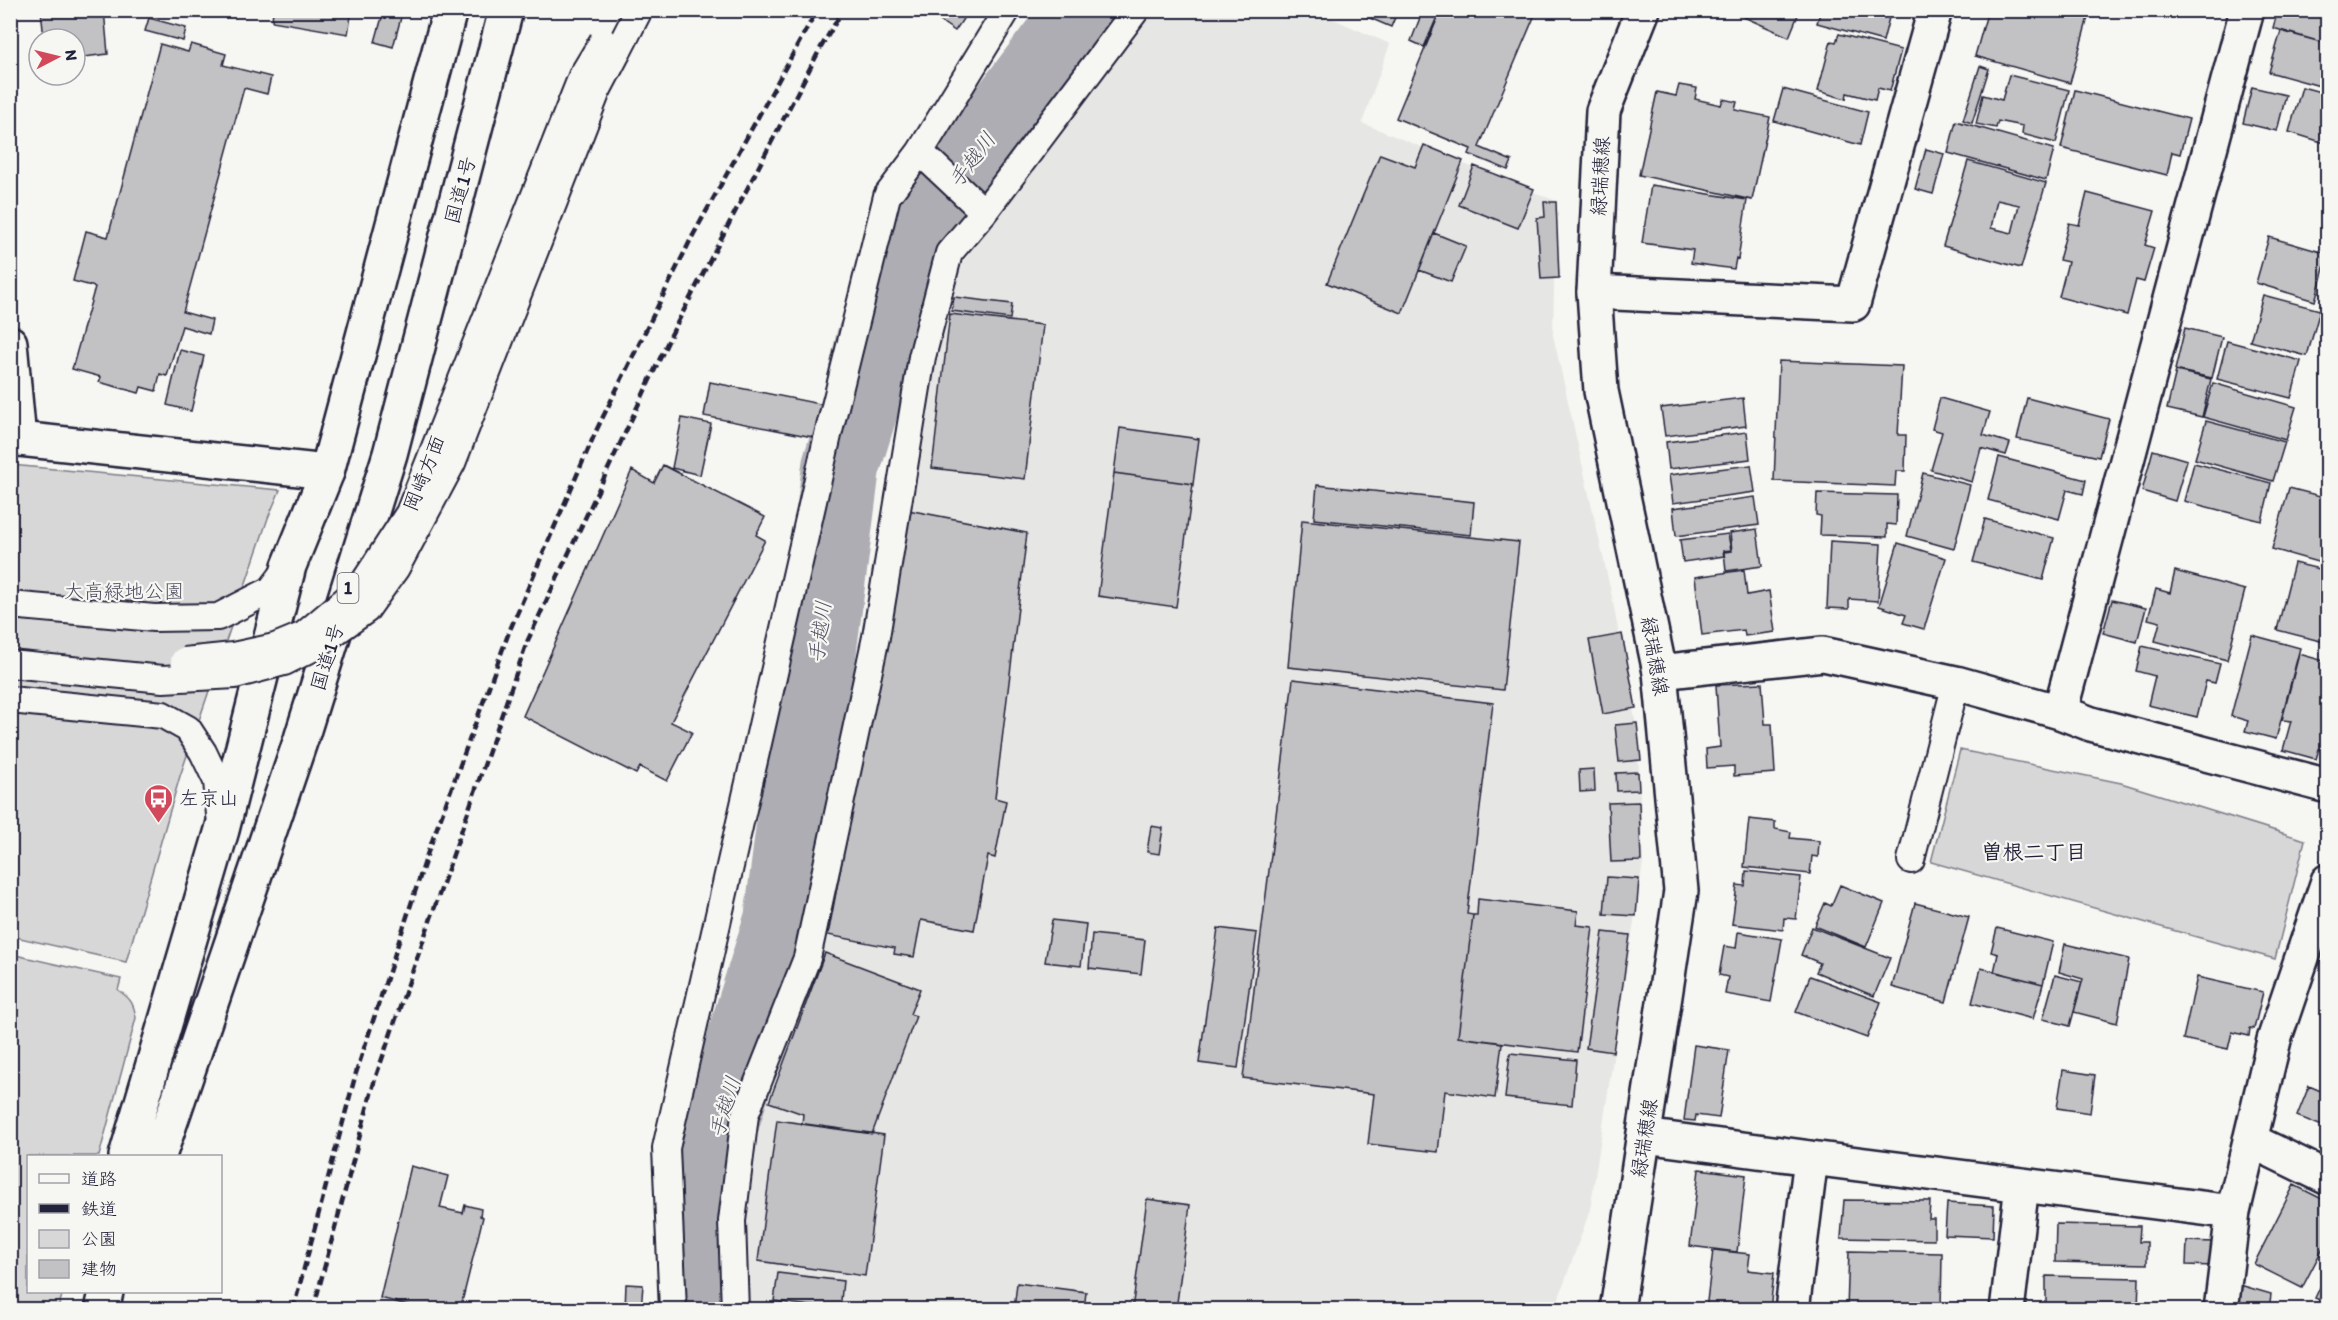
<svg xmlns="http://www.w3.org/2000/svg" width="2338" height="1320" viewBox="0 0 2338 1320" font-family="Itim,'Klee One',sans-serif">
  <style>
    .built { fill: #e6e6e4 }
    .green { fill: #d7d7d7; stroke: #7c7c89; stroke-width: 1.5 }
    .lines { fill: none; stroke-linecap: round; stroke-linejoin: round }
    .river { stroke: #adadb3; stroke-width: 78 }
    .building { fill: #c2c2c4; stroke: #22223b; stroke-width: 1.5; fill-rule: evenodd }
    .lane-casing { stroke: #22223b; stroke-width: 30 }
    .street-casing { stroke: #22223b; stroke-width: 38 }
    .secondary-casing { stroke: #22223b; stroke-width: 38 }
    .highway-casing { stroke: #22223b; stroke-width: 38 }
    .lane { stroke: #f6f6f2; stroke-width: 26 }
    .street { stroke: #f6f6f2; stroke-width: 33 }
    .secondary { stroke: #f6f6f2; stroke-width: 33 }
    .highway { stroke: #f6f6f2; stroke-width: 33 }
    .rail { stroke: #22223b; stroke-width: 4.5; stroke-dasharray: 9 4.5; stroke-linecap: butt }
    .lane-bridge-casing { stroke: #22223b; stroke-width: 30; stroke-linecap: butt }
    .lane-bridge { stroke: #f6f6f2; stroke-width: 26 }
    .labels { text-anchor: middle; stroke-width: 4.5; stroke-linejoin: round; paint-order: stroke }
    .shield { fill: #f6f6f2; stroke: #626272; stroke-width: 1.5 }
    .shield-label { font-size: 18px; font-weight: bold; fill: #22223b }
    .street-label { font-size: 20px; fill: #22223b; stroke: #f6f6f2 }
    .park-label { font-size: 20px; fill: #4f4f62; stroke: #f6f6f2 }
    .poi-label { font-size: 20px; fill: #22223b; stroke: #f6f6f2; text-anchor: start }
    .water-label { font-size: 21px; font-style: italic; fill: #535365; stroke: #f6f6f2 }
    .neighbourhood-label { font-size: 21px; font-weight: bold; fill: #22223b; stroke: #f6f6f2 }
  </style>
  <rect width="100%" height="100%" fill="#f6f6f2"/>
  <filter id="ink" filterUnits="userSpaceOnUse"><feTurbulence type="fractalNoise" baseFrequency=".0167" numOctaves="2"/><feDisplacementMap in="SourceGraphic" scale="12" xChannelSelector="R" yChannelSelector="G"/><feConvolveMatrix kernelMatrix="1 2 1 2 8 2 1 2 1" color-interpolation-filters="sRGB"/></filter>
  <g filter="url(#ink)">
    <!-- built -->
    <path class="built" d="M 1151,11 L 1315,11 L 1390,44 L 1362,123 L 1556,201 L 1553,335 L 1611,592 L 1637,730 L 1643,862 L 1590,1210 L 1555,1309 L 748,1310 L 745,1188 L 759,1126 L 824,949 L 940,308 L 954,274 Z"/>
    <!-- green -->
    <path class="green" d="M 11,465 L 280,490 L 268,518 L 180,776 L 126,962 L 11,936 Z
      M 1960,750 L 2121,783 L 2305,840 L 2275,959 L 1931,862 Z
      M 11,954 L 121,979 L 118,990 C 130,998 134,1003 136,1018 L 99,1156 L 28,1156 L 28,1292 L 63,1292 L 58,1309 L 11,1309 Z"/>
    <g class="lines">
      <!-- river -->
      <path class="river" d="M 705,1310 L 702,1243 L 706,1167 L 783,921 L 841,467 L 862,399 L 875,340 L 921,227 L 1084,10"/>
    </g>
    <!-- building -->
    <path class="building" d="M 41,10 L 104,10 L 108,54 L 75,58 L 75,39 L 44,39 Z
      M 273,10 L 352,10 L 348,34 L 272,21 Z
      M 384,10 L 403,10 L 393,47 L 375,42 Z
      M 924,10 L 969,10 L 955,31 Z
      M 1351,10 L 1398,10 L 1391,27 Z
      M 1423,10 L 1440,10 L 1424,47 L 1411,41 Z
      M 1441,10 L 1537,10 L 1479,147 L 1512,161 L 1508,170 L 1469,154 L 1471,149 L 1396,118 Z
      M 1728,10 L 1800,10 L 1789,37 Z
      M 1821,10 L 1891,10 L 1883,41 L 1817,23 Z
      M 1988,10 L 2090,10 L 2070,83 L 1975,56 Z
      M 2278,10 L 2290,14 L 2291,10 L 2328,10 L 2328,44 L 2273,28 Z
      M 149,18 L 186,28 L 183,41 L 145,31 Z
      M 2281,31 L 2328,44 L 2328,61 L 2320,86 L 2269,72 Z
      M 1839,34 L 1901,50 L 1890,91 L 1878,88 L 1875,100 L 1847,93 L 1846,99 L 1818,91 L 1831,41 L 1836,42 Z
      M 160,44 L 188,52 L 191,44 L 226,54 L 223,65 L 271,77 L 267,94 L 244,88 L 183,312 L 212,320 L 209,334 L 182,326 L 167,376 L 160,374 L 156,391 L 141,387 L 139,393 L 99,382 L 101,377 L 72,369 L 95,287 L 73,281 L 86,231 L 108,237 Z
      M 2328,61 L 2328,91 L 2320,89 Z
      M 1980,66 L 1989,69 L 1972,123 L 1963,120 Z
      M 2009,75 L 2069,90 L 2056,143 L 2022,134 L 2023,126 L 1998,121 L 1996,128 L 1976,124 L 1983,95 L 2002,100 Z
      M 1679,85 L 1697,88 L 1695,99 L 1721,105 L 1723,99 L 1737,102 L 1735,110 L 1770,117 L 1752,200 L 1639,175 L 1657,92 L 1676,96 Z
      M 2252,87 L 2286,95 L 2277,131 L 2243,123 Z
      M 2302,87 L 2328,94 L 2328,144 L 2289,132 Z
      M 1783,89 L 1868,112 L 1860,145 L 1774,121 Z
      M 2075,90 L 2189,119 L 2180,154 L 2172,152 L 2167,175 L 2061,148 Z
      M 1956,121 L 2054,149 L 2046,180 L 1948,153 Z
      M 1424,145 L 1463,161 L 1402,313 L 1327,283 L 1380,154 L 1415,167 Z
      M 1926,149 L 1944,154 L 1933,194 L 1915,189 Z
      M 1968,161 L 2046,183 L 2021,268 L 1943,246 ZM 1997,200 L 2019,205 L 2012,233 L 1991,228 Z
      M 1474,166 L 1534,189 L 1518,228 L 1459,205 Z
      M 1651,185 L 1747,200 L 1738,259 L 1736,258 L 1734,269 L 1691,263 L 1693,250 L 1642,243 Z
      M 2087,193 L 2155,211 L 2145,245 L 2154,248 L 2144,282 L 2136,280 L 2127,315 L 2059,297 L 2068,262 L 2059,260 L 2069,223 L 2079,225 Z
      M 1544,202 L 1556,202 L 1559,278 L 1541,279 L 1537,218 L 1545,217 Z
      M 1434,233 L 1466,246 L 1451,282 L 1419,270 Z
      M 2269,237 L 2328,254 L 2315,301 L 2256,283 Z
      M 2263,295 L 2320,310 L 2307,356 L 2250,341 Z
      M 954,297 L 1012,304 L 1010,319 L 952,311 Z
      M 950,314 L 1043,325 L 1025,479 L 932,468 Z
      M 2185,328 L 2222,337 L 2212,378 L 2175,370 Z
      M 2227,341 L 2301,361 L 2291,398 L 2217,379 Z
      M 180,350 L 204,356 L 191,411 L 167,405 Z
      M 1779,361 L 1902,366 L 1898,435 L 1906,435 L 1905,471 L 1896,471 L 1895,486 L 1774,481 Z
      M 2176,371 L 2211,379 L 2202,417 L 2167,409 Z
      M 710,382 L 825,405 L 818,438 L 704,416 Z
      M 2213,383 L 2296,407 L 2286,440 L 2203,417 Z
      M 1743,398 L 1746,426 L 1665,436 L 1661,408 Z
      M 1940,398 L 1990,412 L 1983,435 L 2010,443 L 2006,455 L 1981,448 L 1972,482 L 1931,470 L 1942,432 L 1932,429 Z
      M 2027,398 L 2109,419 L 2099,457 L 2017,439 Z
      M 682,418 L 711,424 L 700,475 L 672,468 Z
      M 2206,421 L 2285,442 L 2273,481 L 2195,459 Z
      M 1120,428 L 1199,439 L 1193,484 L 1114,473 Z
      M 1747,432 L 1750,459 L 1669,469 L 1666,442 Z
      M 2153,450 L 2187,460 L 2175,501 L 2142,491 Z
      M 1999,457 L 2086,480 L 2083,494 L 2067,490 L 2059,519 L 1988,500 Z
      M 2194,463 L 2271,483 L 2262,521 L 2184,501 Z
      M 663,465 L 765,517 L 756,535 L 765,540 L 671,722 L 692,732 L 667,781 L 640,767 L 636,774 L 523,716 L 632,470 L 654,483 Z
      M 1751,465 L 1755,492 L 1673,503 L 1669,475 Z
      M 1114,473 L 1193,484 L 1176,607 L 1098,596 Z
      M 1923,473 L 1970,485 L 1954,549 L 1907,536 Z
      M 1317,485 L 1474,502 L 1471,535 L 1314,519 Z
      M 2289,488 L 2328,498 L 2328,565 L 2272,549 Z
      M 1817,493 L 1897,495 L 1896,525 L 1887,524 L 1887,537 L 1820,535 L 1821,516 L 1816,515 Z
      M 1755,497 L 1759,525 L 1676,536 L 1673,508 Z
      M 908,510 L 1027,533 L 995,798 L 1006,801 L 995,858 L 988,856 L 974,930 L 921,920 L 914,957 L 894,954 L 895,948 L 828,935 Z
      M 1985,519 L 2054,538 L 2043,580 L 1973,562 Z
      M 1302,520 L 1519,542 L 1503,690 L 1288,667 Z
      M 1757,529 L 1762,566 L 1726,571 L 1724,552 L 1732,551 L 1730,533 Z
      M 1728,534 L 1731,550 L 1723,551 L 1724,556 L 1683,562 L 1680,540 Z
      M 1830,541 L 1881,544 L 1878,601 L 1849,599 L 1849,609 L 1827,608 Z
      M 1898,543 L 1946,558 L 1924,629 L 1903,623 L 1906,615 L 1879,606 Z
      M 2294,563 L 2328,571 L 2328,643 L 2277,630 Z
      M 1744,570 L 1747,595 L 1769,591 L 1775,632 L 1745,636 L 1744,630 L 1702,635 L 1695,577 Z
      M 2175,571 L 2245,590 L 2227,660 L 2155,641 L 2160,622 L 2148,619 L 2156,589 L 2170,593 Z
      M 2112,600 L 2146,608 L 2137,642 L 2103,633 Z
      M 1622,634 L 1636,708 L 1603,714 L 1589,640 Z
      M 2252,635 L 2300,648 L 2276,739 L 2245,731 L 2248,721 L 2231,716 Z
      M 2142,646 L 2220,664 L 2215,683 L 2206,681 L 2197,717 L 2148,705 L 2155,676 L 2136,671 Z
      M 2299,654 L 2328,662 L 2328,752 L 2319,749 L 2316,759 L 2283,750 L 2291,721 L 2282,720 Z
      M 1293,679 L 1493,703 L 1467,914 L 1473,915 L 1458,1037 L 1502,1043 L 1495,1098 L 1445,1091 L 1438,1152 L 1368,1144 L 1374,1094 L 1243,1078 Z
      M 1762,683 L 1765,724 L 1772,724 L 1775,773 L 1734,776 L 1734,766 L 1707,768 L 1706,749 L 1720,747 L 1716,685 Z
      M 1637,723 L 1641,760 L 1619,762 L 1615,725 Z
      M 1594,769 L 1595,791 L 1580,792 L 1579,770 Z
      M 1638,772 L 1639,790 L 1617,791 L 1616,773 Z
      M 1639,802 L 1641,861 L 1611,862 L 1608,803 Z
      M 1749,819 L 1775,822 L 1775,829 L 1791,832 L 1790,838 L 1819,841 L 1818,857 L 1812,856 L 1810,874 L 1744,867 Z
      M 1151,826 L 1163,828 L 1159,854 L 1147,852 Z
      M 1746,871 L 1801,877 L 1796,919 L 1784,918 L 1783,930 L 1732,924 L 1737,885 L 1745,886 Z
      M 1607,877 L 1639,879 L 1636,916 L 1604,914 Z
      M 1840,885 L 1884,903 L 1866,947 L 1815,926 L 1825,903 L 1831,906 Z
      M 1478,899 L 1578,911 L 1576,925 L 1593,927 L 1577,1052 L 1458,1037 L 1473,915 L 1477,915 Z
      M 1915,903 L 1969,917 L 1946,1002 L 1892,987 Z
      M 1052,920 L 1086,924 L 1081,966 L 1045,962 Z
      M 1812,927 L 1890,958 L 1874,996 L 1816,972 L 1820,963 L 1801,955 Z
      M 1218,928 L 1257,933 L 1238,1068 L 1199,1063 Z
      M 1997,928 L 2053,942 L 2043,984 L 1994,972 L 1998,954 L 1991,952 Z
      M 1603,932 L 1630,935 L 1613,1052 L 1586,1048 Z
      M 1738,932 L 1782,939 L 1771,1002 L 1725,994 L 1728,977 L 1719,975 L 1724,946 L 1736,948 Z
      M 1092,934 L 1145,940 L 1141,974 L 1089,968 Z
      M 2065,944 L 2129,959 L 2117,1023 L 2074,1012 L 2083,979 L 2059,972 Z
      M 825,953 L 920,989 L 910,1014 L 916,1016 L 872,1134 L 802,1124 L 803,1114 L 769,1102 Z
      M 1981,968 L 2043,984 L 2033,1019 L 1972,1003 Z
      M 2055,975 L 2082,982 L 2070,1026 L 2043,1019 Z
      M 1810,976 L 1881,1002 L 1867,1038 L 1796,1012 Z
      M 2197,977 L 2263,992 L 2254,1029 L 2250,1028 L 2249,1036 L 2232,1032 L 2228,1049 L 2183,1039 Z
      M 1694,1045 L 1729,1050 L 1719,1118 L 1696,1115 L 1695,1121 L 1684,1120 Z
      M 1510,1053 L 1576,1060 L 1572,1105 L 1505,1098 Z
      M 2063,1070 L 2095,1075 L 2090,1113 L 2057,1108 Z
      M 2309,1086 L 2328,1094 L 2327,1128 L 2297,1116 Z
      M 777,1120 L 884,1135 L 865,1276 L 758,1261 Z
      M 411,1166 L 448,1176 L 440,1208 L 463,1213 L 465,1205 L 481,1209 L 480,1216 L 483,1217 L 460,1310 L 427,1310 L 380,1298 Z
      M 1699,1169 L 1746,1175 L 1737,1252 L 1690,1246 Z
      M 2294,1185 L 2328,1202 L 2328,1238 L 2302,1288 L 2254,1264 Z
      M 1147,1199 L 1190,1205 L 1176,1310 L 1132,1310 Z
      M 1844,1200 L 1930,1201 L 1929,1219 L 1934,1219 L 1934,1240 L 1841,1238 Z
      M 1947,1203 L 1994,1206 L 1993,1237 L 1945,1235 Z
      M 2056,1224 L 2140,1226 L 2139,1242 L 2147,1242 L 2147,1264 L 2055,1262 Z
      M 2187,1241 L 2213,1242 L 2213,1266 L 2186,1265 Z
      M 1713,1250 L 1750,1254 L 1748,1270 L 1774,1273 L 1770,1310 L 1706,1310 Z
      M 1849,1251 L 1942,1253 L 1941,1310 L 1847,1310 Z
      M 2328,1270 L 2328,1303 L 2315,1298 Z
      M 778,1273 L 843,1281 L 840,1310 L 774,1301 Z
      M 2046,1276 L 2139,1278 L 2138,1310 L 2046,1310 Z
      M 1017,1283 L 1086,1292 L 1084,1310 L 1014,1310 Z
      M 626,1284 L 643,1285 L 641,1310 L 625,1310 Z
      M 2240,1285 L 2271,1294 L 2269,1310 L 2238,1310 Z"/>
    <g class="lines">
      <defs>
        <path id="lane" d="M 618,51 L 639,10
          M 920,152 L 984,212
          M 10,605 L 154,618 L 218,617 L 271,590 L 287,569
          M 10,700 L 163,715 L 188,729 L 203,752 L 217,781 L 220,815
          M 1911,860 L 1956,683
          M 673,1310 L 666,1148 L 828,435 L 887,196 L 920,152 L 1007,10
          M 735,1310 L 732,1221 L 745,1115 L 807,958 L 876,637 L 922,357 L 949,253 L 984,212 L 1136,10"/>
        <path id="street" d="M 1594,292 L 1853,304 L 1935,10
          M 10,343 L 19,439
          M 10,438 L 327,472
          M 1660,672 L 1823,654 L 1956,683 L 2060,712 L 2091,724 L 2328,786
          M 2060,712 L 2247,10
          M 1644,1136 L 1811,1158
          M 2250,1140 L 2328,1178
          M 1792,1310 L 1811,1158 L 2233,1212
          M 2007,1310 L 2022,1185
          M 2221,1310 L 2233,1212 L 2274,1040 L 2328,881"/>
        <path id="secondary" d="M 1617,1310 L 1681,891 L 1660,672 L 1601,391 L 1594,292 L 1603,111 L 1643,10"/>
        <path id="highway" d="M 126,1156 L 222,830 L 289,566 L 327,472 L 450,10
          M 159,1156 L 301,739 L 390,454 L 506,10
          M 102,1310 L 106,1292"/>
      </defs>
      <!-- lane casing -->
      <use href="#lane" class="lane-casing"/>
      <!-- street casing -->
      <use href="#street" class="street-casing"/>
      <!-- secondary casing -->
      <use href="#secondary" class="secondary-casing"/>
      <!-- highway casing -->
      <use href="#highway" class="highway-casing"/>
      <!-- lane -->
      <use href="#lane" class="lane"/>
      <!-- street -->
      <use href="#street" class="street"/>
      <!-- secondary -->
      <use href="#secondary" class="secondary"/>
      <!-- highway -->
      <use href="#highway" class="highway"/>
      <!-- rail -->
      <path class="rail" d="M 293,1310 L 356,1073 L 428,852 L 509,632 L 596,431 L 691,239 L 817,10
        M 313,1310 L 375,1079 L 527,642 L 671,335 L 820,49 L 843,10"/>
      <defs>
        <path id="lane-bridge" d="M 184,661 L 233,656 L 275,647 L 304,635 L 361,587 L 409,513 L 582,76 L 603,41
          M 10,664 L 163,679 L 235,675 L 284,662 L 314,647 L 366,610 L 396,568 L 452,463 L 597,91 L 618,51"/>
      </defs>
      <!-- lane-bridge casing -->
      <use href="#lane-bridge" class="lane-bridge-casing"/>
      <!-- lane-bridge -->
      <use href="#lane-bridge" class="lane-bridge"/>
    </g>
  </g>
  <!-- icons -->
  <defs>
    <symbol id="bus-pin" viewBox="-11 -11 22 30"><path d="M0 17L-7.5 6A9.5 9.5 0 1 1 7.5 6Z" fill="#d1495b" stroke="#f6f6f2"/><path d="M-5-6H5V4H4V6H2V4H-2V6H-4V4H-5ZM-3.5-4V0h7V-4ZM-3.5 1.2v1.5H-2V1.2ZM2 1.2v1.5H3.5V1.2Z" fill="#fff"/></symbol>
  </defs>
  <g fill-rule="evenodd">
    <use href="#bus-pin" x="142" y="782" width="33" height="45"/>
  </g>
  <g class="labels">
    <!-- shield labels -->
    <rect class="shield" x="337.5" y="573" width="21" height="30" rx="4.5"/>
    <g class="shield-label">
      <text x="348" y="594">1</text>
    </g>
    <!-- street labels -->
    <g class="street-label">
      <text transform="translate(1600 176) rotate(-87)" y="7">緑瑞穂線</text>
      <text transform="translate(460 190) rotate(-75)" y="7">国道1号</text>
      <text transform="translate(424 473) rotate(-68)" y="7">岡崎方面</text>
      <text transform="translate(1655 656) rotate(80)" y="7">緑瑞穂線</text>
      <text transform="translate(327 657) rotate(-73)" y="7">国道1号</text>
      <text transform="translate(1644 1138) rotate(-81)" y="7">緑瑞穂線</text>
    </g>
    <!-- park labels -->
    <g class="park-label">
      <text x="124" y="598">大高緑地公園</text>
    </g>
    <!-- poi labels -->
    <g class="poi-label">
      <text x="179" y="805">左京山</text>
    </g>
    <!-- water labels -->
    <g class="water-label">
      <text transform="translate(972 160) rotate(-53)" y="7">手越川</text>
      <text transform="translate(820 632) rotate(-83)" y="7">手越川</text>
      <text transform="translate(725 1107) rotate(-73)" y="7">手越川</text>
    </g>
    <!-- neighbourhood labels -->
    <g class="neighbourhood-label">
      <text x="2034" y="859">曽根二丁目</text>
    </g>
  </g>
  <!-- margin -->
  <rect width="2338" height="1320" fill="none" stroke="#f6f6f2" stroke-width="36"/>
  <rect x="18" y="18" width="2302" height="1284" fill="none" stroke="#22223b" stroke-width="2" filter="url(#ink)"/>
  <!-- legend -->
  <rect x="27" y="1155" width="195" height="138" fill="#f6f6f2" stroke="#a1a1a9" stroke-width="1.5"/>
  <rect x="39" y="1174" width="30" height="9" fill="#f6f6f2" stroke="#a1a1a9" stroke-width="1.5"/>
  <text x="81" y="1185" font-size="18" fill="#22223b">道路</text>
  <rect x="39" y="1204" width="30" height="9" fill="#22223b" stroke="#a1a1a9" stroke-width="1.5"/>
  <text x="81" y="1215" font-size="18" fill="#22223b">鉄道</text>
  <rect x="39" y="1230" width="30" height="18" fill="#d7d7d7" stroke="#a1a1a9" stroke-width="1.5"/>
  <text x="81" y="1245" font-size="18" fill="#22223b">公園</text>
  <rect x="39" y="1260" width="30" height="18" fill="#c2c2c4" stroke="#a1a1a9" stroke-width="1.5"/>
  <text x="81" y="1275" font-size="18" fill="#22223b">建物</text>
  <!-- north arrow -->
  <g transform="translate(57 57) rotate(83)"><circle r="28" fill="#f6f6f2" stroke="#a1a1a9" stroke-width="1.5"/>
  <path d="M0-4.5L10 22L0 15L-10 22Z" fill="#d1495b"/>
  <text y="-9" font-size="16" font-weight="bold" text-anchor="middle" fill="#22223b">N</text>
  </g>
</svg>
